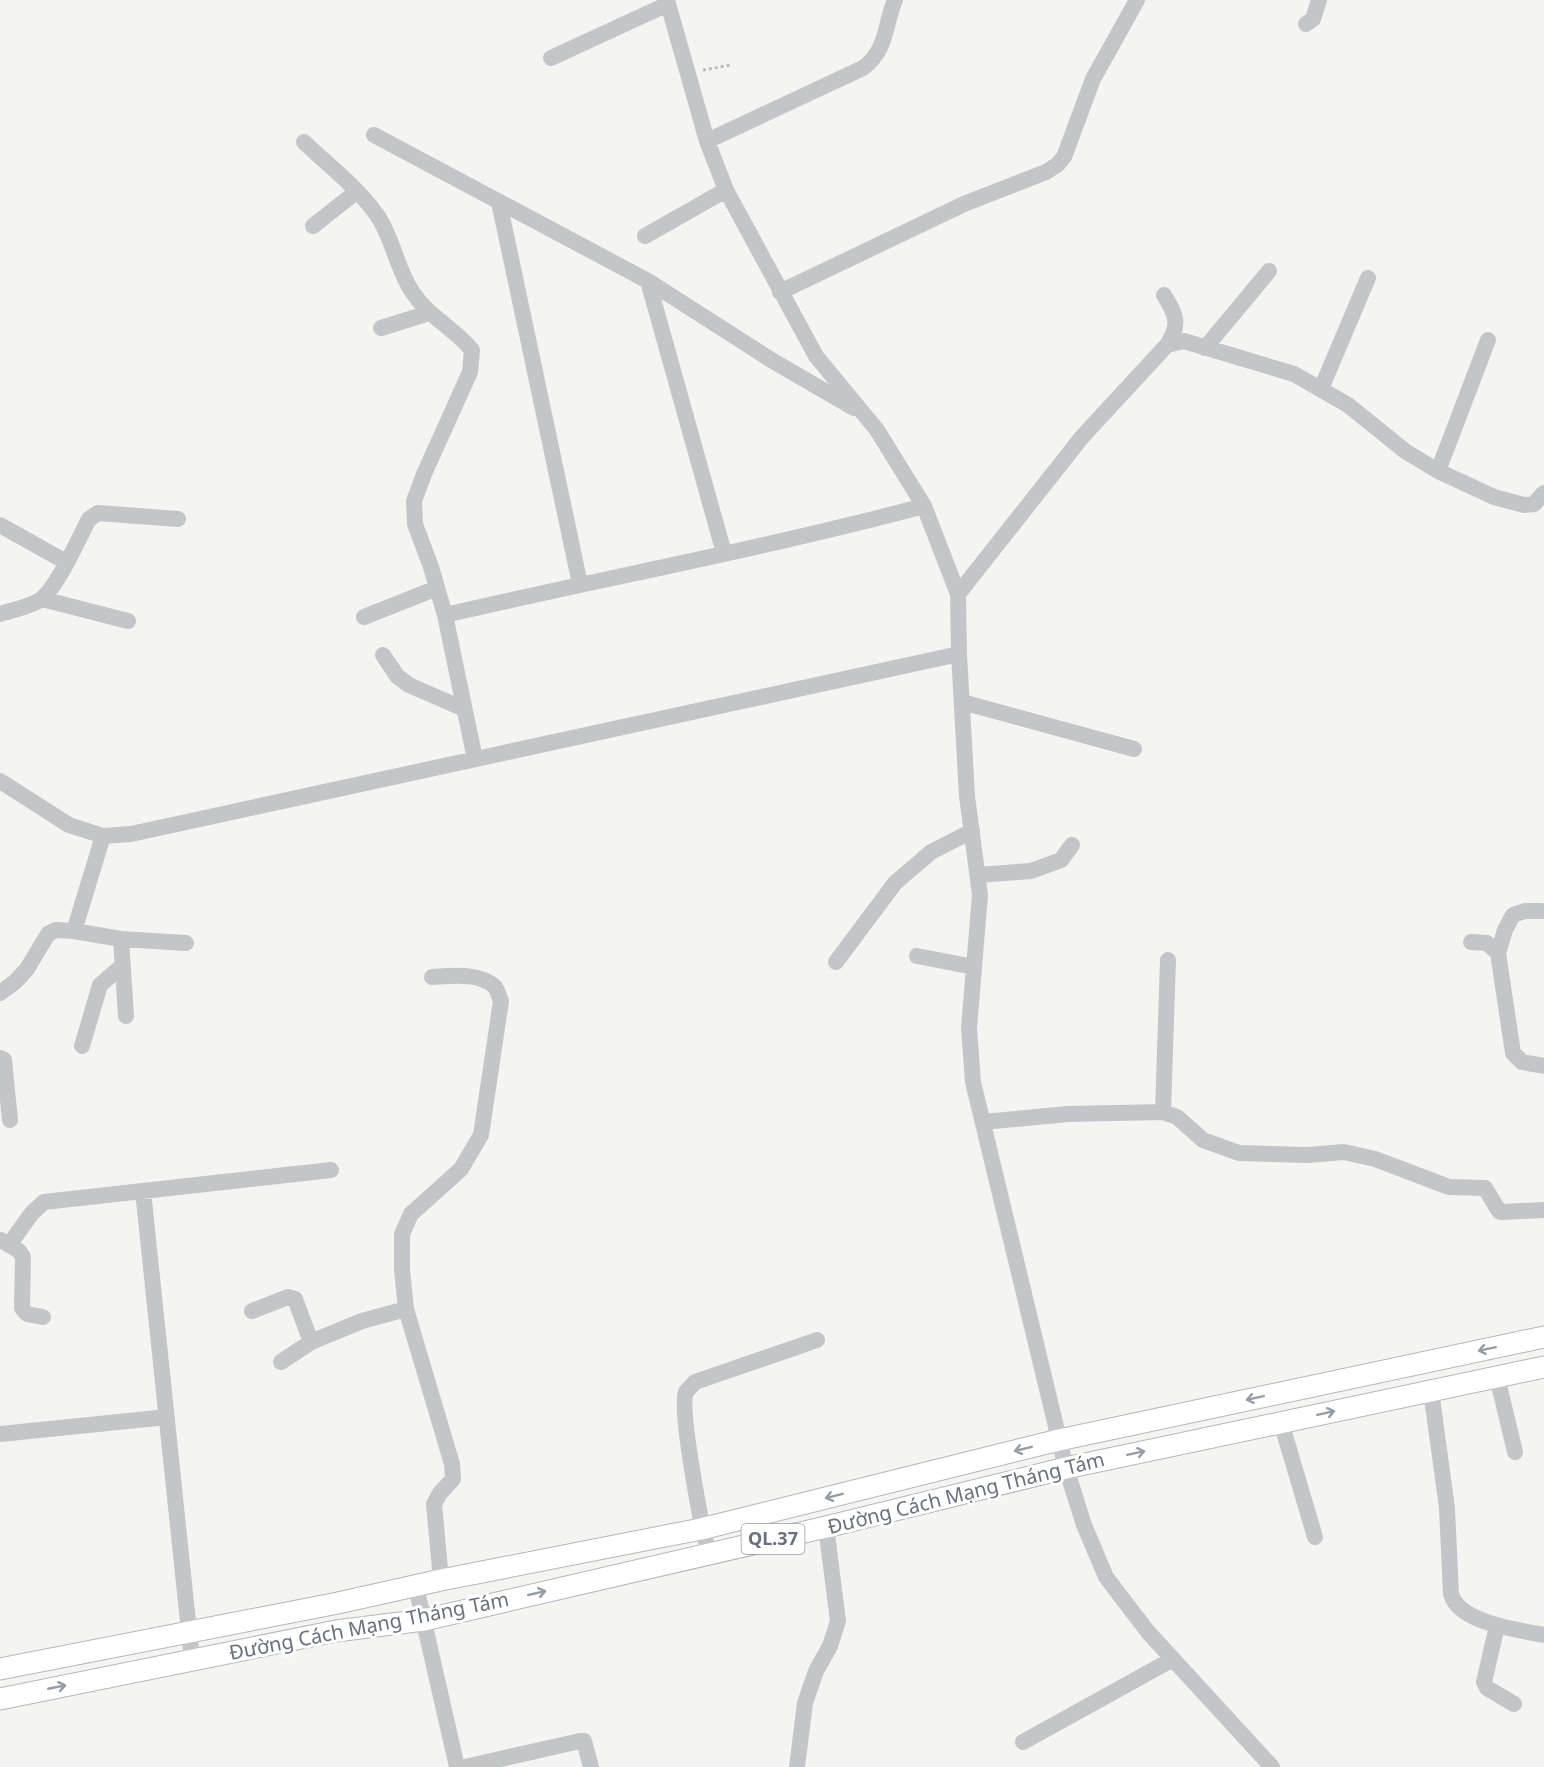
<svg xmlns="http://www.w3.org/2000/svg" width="1544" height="1767" viewBox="0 0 1544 1767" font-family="'Noto Sans',sans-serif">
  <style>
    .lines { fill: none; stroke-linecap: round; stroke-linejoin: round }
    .major-casing { stroke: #b3b7bb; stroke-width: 23 }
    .path { stroke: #babcbe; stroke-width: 3; stroke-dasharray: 3 3; stroke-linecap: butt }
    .minor { stroke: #c3c5c9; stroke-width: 16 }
    .major { stroke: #fff; stroke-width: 21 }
    .oneway { stroke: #939ca7 }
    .labels { text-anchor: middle; stroke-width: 6; stroke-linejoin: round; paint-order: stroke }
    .shield { fill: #fff; stroke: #939ca7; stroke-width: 1.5 }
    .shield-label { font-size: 18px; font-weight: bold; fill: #657181 }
    .street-label { font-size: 20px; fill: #657181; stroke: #fff }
  </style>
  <rect width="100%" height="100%" fill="#f4f5f1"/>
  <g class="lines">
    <defs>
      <path id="major" d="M 0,1669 L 338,1603 L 441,1580 L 701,1529 L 1059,1440 L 1544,1337
        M 0,1699 L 336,1631 L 424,1620 L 826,1527 L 1066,1468 L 1544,1367"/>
    </defs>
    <!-- major casing -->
    <use href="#major" class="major-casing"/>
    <!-- path -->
    <path class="path" d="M 703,70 L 731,65"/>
    <!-- minor -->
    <path class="minor" d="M 667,0 L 707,141 L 726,190 L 816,356 L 877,430 L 924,506 L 958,594 L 959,654 L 967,796 L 980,895 L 969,1028 L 973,1082 L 1066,1468 L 1084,1525 L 1106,1577 L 1148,1632 L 1272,1767
      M 1306,24 L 1313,19 L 1319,0
      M 551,58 L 668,4
      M 374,135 L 648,281 L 773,361 L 854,408
      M 707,141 L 863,68 C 888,49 884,26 895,0
      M 304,142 C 329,166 360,189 379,218 C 394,242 397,270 413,293 C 429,317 454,328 472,350 L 470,372 L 424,474 L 414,501 L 415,524 L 431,567 L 445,615 L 475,759
      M 499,202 L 580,584
      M 313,226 L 356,192
      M 645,236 L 726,190
      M 648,281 L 724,553
      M 780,292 L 964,204 L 1046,172 L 1057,165 L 1064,157 L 1093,79 L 1137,0
      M 1164,295 C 1176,315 1181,324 1167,345
      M 381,328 L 429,313
      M 1205,348 L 1269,271
      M 1321,389 L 1368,278
      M 1438,471 L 1488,340
      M 0,525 L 66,562
      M 958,594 L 1082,437 L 1167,345 L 1184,341 L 1294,374 L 1348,405 L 1405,451 L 1438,471 L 1494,497 L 1524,505 L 1534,504 L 1544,493
      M 42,599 L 128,621
      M 0,614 C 13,610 29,607 40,600 C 57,588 79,538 89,519 L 98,513 L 178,519
      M 445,615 C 605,578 766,548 924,506
      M 364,617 L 437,588
      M 383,655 L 397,676 L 409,685 L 464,709
      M 962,702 L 1134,749
      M 0,781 L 69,825 L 103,836 L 131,834 L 959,654
      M 103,836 L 74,931 L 121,939 L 186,943
      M 978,875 L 1031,871 L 1061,860 L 1072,845
      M 121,939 L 126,1016
      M 1471,942 L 1487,943 L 1498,953 L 1513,1053 L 1522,1062 L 1544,1066
      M 1498,953 L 1505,930 L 1513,915 L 1525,911 L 1541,911
      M 917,956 L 974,967
      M 836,962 L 895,883 L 931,852 L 972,831
      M 432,977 C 451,976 480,972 495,987 C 498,991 499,997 501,1001 L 481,1135 L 461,1169 L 411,1214 L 402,1234 L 402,1270 L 406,1309 L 452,1464 L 453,1479 L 440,1493 L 434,1504 L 441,1580
      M 0,993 L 15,982 L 27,969 L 48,934 L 56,930 L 74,931
      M 82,1046 L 100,985 L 123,965
      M 0,1058 L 4,1060 L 10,1120
      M 1163,1112 L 1168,960
      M 983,1122 L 1068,1114 L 1163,1112 L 1177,1117 L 1203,1140 L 1239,1153 L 1308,1155 L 1344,1152 L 1375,1159 L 1449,1187 L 1485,1188 L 1499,1211 L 1501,1212 L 1544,1210
      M 143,1191 L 192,1660
      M 1,1240 L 19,1251 L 23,1257 L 22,1308 L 27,1314 L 43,1317
      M 9,1245 L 32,1213 L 44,1202 L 331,1170
      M 252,1311 L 288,1297 L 295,1299 L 311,1342
      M 281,1362 L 311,1342 L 362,1321 L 406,1309
      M 1497,1377 L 1515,1452
      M 1431,1391 L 1447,1508 L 1451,1594 C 1459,1623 1519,1630 1544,1635
      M 1281,1422 L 1315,1537
      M 0,1434 L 167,1417
      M 709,1553 C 702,1531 679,1409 686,1392 C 688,1389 693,1385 695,1382 L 817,1340
      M 416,1587 L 457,1767
      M 1497,1626 L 1484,1682 L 1487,1688 L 1514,1704
      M 1023,1742 L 1173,1659
      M 465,1767 L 580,1741 L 584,1741 L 591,1767
      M 797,1767 L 805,1703 L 816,1671 L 830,1646 L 838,1621 L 826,1527"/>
    <!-- major -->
    <use href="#major" class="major"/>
  </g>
  <!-- one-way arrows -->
  <defs><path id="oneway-shaft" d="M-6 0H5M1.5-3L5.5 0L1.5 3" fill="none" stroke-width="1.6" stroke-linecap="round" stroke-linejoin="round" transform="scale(1.5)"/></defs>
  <g class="oneway">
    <use href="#oneway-shaft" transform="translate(1487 1349) rotate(168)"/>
    <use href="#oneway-shaft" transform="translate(1255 1398) rotate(168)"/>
    <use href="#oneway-shaft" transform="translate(1326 1413) rotate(-12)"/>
    <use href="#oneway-shaft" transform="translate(1023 1449) rotate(166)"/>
    <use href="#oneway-shaft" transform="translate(1136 1453) rotate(-12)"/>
    <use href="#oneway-shaft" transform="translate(834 1496) rotate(166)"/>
    <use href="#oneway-shaft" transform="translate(537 1593) rotate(-13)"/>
    <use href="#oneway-shaft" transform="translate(57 1687) rotate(-11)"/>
  </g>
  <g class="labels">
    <!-- shield labels -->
    <rect class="shield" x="741.5" y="1524" width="63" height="30" rx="4.5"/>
    <g class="shield-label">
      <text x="773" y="1545">QL.37</text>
    </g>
    <!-- street labels -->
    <g class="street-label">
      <text transform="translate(966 1493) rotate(-14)" y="7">Đường Cách Mạng Tháng Tám</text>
      <text transform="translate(369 1626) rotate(-11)" y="7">Đường Cách Mạng Tháng Tám</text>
    </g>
  </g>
</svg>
